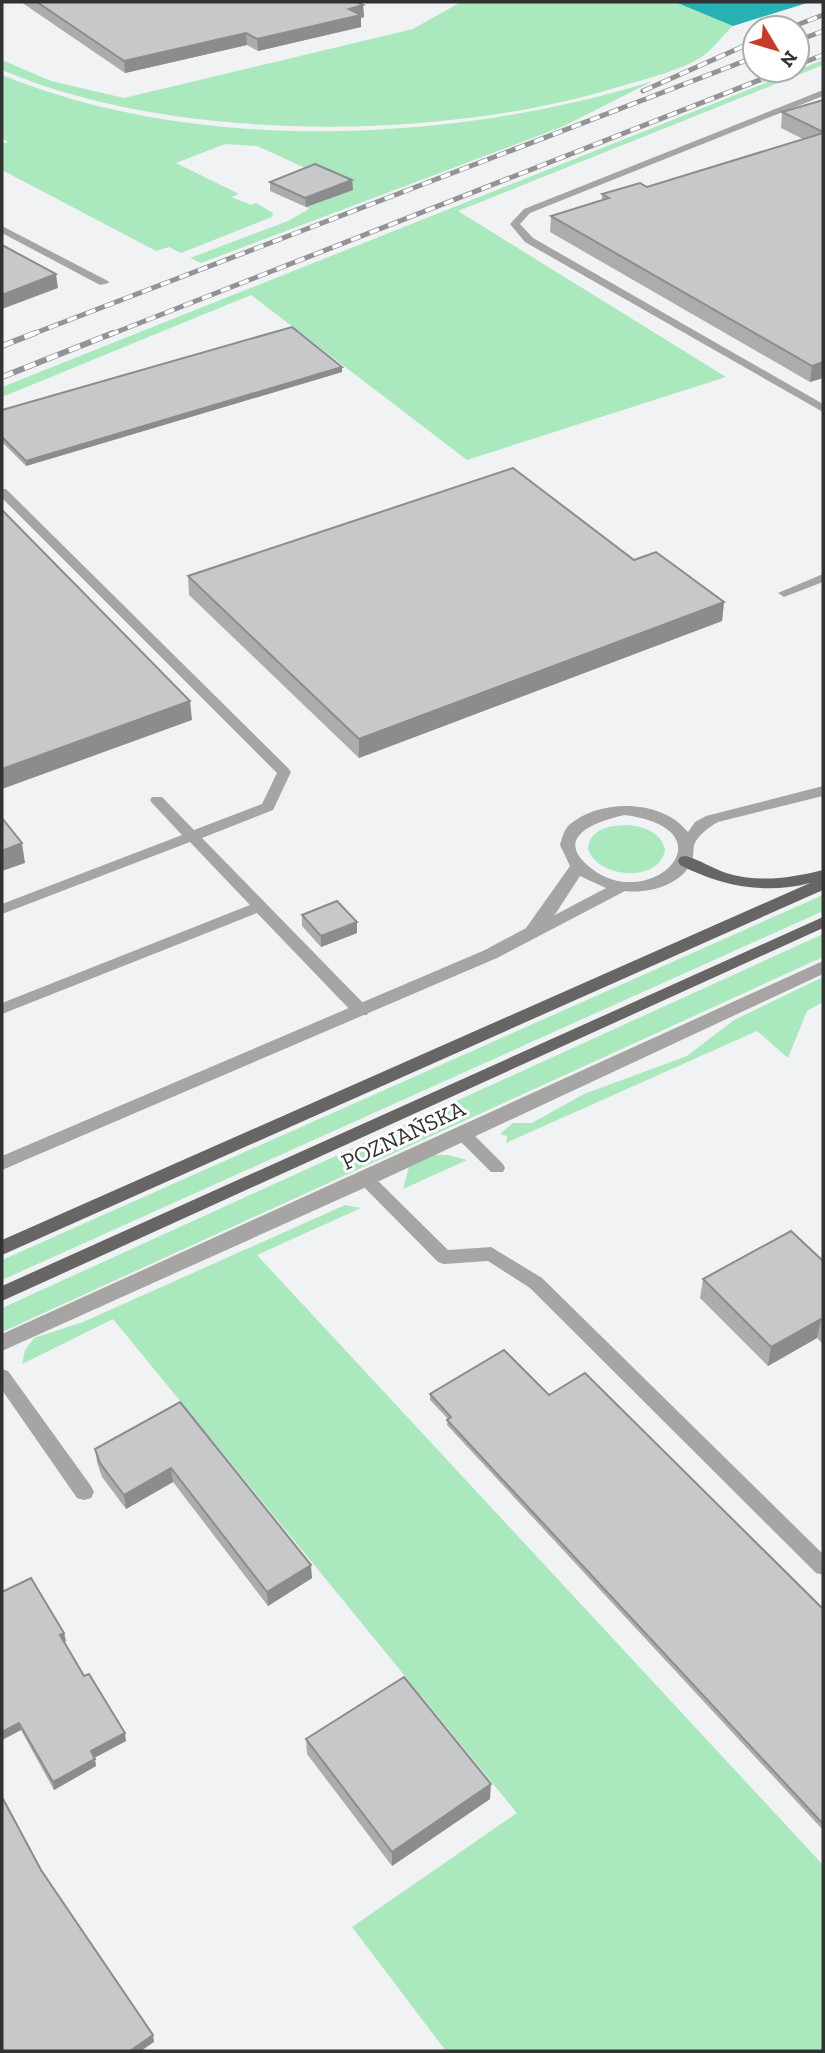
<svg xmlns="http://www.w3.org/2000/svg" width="825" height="2053" viewBox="0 0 825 2053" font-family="'Zilla Slab',serif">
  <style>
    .green { fill: #aae9bd }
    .water { fill: #26b2b3 }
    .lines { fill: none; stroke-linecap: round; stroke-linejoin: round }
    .service { fill: #a6a5a4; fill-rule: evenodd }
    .minor { fill: #a6a5a4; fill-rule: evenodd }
    .primary { fill: #676665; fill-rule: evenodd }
    .rail-far1-casing { stroke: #939395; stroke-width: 5 }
    .rail-casing { stroke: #939395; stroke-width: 6 }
    .rail-far1 { stroke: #fff; stroke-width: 3.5; stroke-dasharray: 10; stroke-linecap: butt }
    .rail { stroke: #fff; stroke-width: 4.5; stroke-dasharray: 12; stroke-linecap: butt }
    .wall { fill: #abacae }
    .shaded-wall { fill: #8b8c8d }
    .building { fill: #c7c8ca; stroke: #8b8c8d; stroke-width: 2 }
    .labels { text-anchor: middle; stroke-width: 6; stroke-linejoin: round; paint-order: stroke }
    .street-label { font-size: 23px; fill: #323233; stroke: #fff }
  </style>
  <rect width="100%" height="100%" fill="#f1f2f4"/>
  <!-- green -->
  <path class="green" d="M 461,2 L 675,2 L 733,26 C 723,35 714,48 703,56 C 683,70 642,80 618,87 C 440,142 174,143 2,70 L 2,60 L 51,81 L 124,98 L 413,29 Z
    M 823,60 L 823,65 L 458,211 L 726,377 L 467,460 L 251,295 L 2,397 L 2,387 Z
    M 2,75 C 197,155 455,143 653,81 L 564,126 L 201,263 L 190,258 L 288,221 L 309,209 L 306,207 L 352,189 L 257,146 L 225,144 L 176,163 L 239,194 L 231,197 L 251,205 L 256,203 L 273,213 L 272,217 L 181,253 L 169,247 L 156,251 L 2,170 L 2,144 L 8,142 L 2,138 Z
    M 629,825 C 645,827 662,833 665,850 C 659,884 597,878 588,849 C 589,828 612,825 629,825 Z
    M 823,895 L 823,911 L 2,1280 L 2,1260 Z
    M 823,934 L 823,957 L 2,1332 L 2,1308 Z
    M 823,977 L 823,1002 L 807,1011 L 788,1058 L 757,1031 L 506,1143 L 507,1136 L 500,1134 L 513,1123 L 532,1123 L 584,1094 L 687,1056 L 734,1020 Z
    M 431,1155 L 448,1155 L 467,1160 L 403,1189 L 409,1167 Z
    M 345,1205 L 361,1208 L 257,1255 L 823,1865 L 823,2051 L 446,2051 L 352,1927 L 517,1813 L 113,1319 L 22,1364 L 25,1350 L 34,1338 L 83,1322 Z"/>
  <!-- water -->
  <path class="water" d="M 675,2 L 810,2 L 733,26 Z"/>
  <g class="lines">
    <!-- service -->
    <path class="service" d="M 823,90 L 823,96 L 530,213 L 520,224 L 533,238 L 823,404 L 823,412 L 525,242 L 510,224 L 524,209 Z
      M 2,226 L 108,281 L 109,283 L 100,285 L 2,233 Z
      M 2,489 L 6,489 L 289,769 L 291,772 L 273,810 L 202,838 L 367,1007 L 369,1011 L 367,1015 L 355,1015 L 257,913 L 2,1014 L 2,1003 L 250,905 L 190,842 L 2,914 L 2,904 L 182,835 L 152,803 L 150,800 L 152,797 L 162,797 L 194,830 L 262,804 L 277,773 L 2,498 Z
      M 823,574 L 823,582 L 784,597 L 778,593 Z
      M 463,1128 L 469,1130 L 503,1164 L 505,1168 L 503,1172 L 491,1172 L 457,1138 L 455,1134 L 457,1130 Z
      M 366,1173 L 372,1175 L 448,1250 L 491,1247 L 542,1278 L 823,1554 L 823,1575 L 816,1573 L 530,1288 L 488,1261 L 444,1264 L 438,1262 L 360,1183 L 358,1179 L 360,1175 Z
      M 2,1369 L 8,1371 L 91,1486 L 94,1492 L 91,1498 L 84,1500 L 77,1498 L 2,1390 Z"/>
    <!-- minor -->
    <path class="minor" d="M 823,786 L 823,796 L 718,822 C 709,827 698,835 694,845 C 693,850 694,856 692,861 C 682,885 648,894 625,891 L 497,958 L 2,1170 L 2,1156 L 485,950 L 526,928 L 570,866 L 560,845 C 562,838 564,830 569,825 C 600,798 662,799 688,832 L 695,822 L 706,816 ZM 625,815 C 734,830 651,914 592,869 C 550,837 597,821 625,815 ZM 580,876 L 606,888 L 553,916 L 556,913 Z
      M 823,961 L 823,974 L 373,1184 L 2,1351 L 2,1334 Z"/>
    <!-- primary -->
    <path class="primary" d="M 686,856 C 700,860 712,868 726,873 C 758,883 791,878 823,870 L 823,890 L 2,1255 L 2,1240 L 810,883 C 765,895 721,886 680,865 L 678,861 L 680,857 Z
      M 823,917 L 823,928 L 2,1301 L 2,1286 Z"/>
    <defs>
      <path id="rail-far1" d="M 789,28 L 823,15
        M 797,41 L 823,31
        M 797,65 L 823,55
        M 643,91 L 755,41
        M 30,335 L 755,57
        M 109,335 L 785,70"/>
      <path id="rail" d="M 2,346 L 35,333
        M 2,377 L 113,333"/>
    </defs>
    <!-- rail-far1 casing -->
    <use href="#rail-far1" class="rail-far1-casing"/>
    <!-- rail casing -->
    <use href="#rail" class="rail-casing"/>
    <!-- rail-far1 -->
    <use href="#rail-far1" class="rail-far1"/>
    <!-- rail -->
    <use href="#rail" class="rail"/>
  </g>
  <!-- wall -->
  <path class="wall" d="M 21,2 L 357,2 L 363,5 L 364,17 L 361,18 L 361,27 L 258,51 L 247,45 L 125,73 Z
    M 823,100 L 823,378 L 810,382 L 550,232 L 551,216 L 602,200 L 602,194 L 647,187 L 803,139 L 781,128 L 782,112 Z
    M 352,180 L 353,190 L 306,207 L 270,191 L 270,182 Z
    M 342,372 L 26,466 L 2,442 L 2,410 Z
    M 634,560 L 724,602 L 722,621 L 359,758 L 189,595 L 188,576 Z
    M 302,915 L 357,933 L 321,947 L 302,926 Z
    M 823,1261 L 823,1344 L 817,1338 L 768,1366 L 700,1298 L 703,1279 Z
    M 430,1394 L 549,1395 L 823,1609 L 823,1830 L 447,1425 L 448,1419 L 430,1400 Z
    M 180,1402 L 312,1578 L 268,1606 L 173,1482 L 126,1509 L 102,1477 L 97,1462 L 95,1449 Z
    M 2,1592 L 64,1633 L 66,1641 L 64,1642 L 84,1676 L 126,1741 L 94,1758 L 96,1766 L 54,1790 L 21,1730 L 2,1740 Z
    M 306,1739 L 490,1799 L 392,1866 L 307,1754 Z"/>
  <!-- shaded-wall -->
  <path class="shaded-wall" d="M 363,5 L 364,17 L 361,18 L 361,27 L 258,51 L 257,39 L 349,9 Z
    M 246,33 L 247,45 L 125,73 L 124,61 Z
    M 352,180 L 353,190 L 306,207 L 305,198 Z
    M 56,274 L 58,288 L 2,309 L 2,295 Z
    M 823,362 L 823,378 L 810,382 L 812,366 Z
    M 342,367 L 342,372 L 26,466 L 26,461 Z
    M 724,602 L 722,621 L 359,758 L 359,739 Z
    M 190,701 L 192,720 L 2,789 L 2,769 Z
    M 22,843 L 25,863 L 2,871 L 2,851 Z
    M 357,922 L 357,933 L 321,947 L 321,936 Z
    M 821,1319 L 817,1338 L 768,1366 L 771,1347 Z
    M 171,1468 L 173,1482 L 126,1509 L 124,1495 Z
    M 311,1565 L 312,1578 L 268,1606 L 267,1592 Z
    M 64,1633 L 66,1641 L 61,1643 L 60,1635 Z
    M 19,1723 L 21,1730 L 2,1740 L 2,1732 Z
    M 125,1733 L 126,1741 L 92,1759 L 91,1751 Z
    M 95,1759 L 96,1766 L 54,1790 L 53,1782 Z
    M 491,1784 L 490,1799 L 392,1866 L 392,1852 Z
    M 153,2035 L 154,2042 L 141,2051 L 130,2051 Z"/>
  <!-- building -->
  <path class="building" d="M 37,2 L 357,2 L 363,5 L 349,9 L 361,15 L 257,39 L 246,33 L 124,61 Z
    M 823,100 L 823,132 L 782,112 Z
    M 823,133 L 823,362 L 812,366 L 551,216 L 609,198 L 602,194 L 640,183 L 647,187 Z
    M 315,164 L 352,180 L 305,198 L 270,182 Z
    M 2,245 L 56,274 L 2,295 Z
    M 292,327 L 342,367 L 26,461 L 2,437 L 2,410 Z
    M 513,468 L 634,560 L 656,552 L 724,602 L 359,739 L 188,576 Z
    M 2,510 L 190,701 L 2,769 Z
    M 2,818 L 22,843 L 2,851 Z
    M 337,901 L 357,922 L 321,936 L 302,915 Z
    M 791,1231 L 823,1261 L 823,1321 L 821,1319 L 771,1347 L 703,1279 Z
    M 504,1350 L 549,1395 L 585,1373 L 823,1609 L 823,1824 L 447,1420 L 451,1417 L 430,1394 Z
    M 180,1402 L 311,1565 L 267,1592 L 171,1468 L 124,1495 L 100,1463 L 95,1449 Z
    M 31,1578 L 64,1633 L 60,1635 L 84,1676 L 89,1674 L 125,1733 L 91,1751 L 95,1759 L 53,1782 L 19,1723 L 2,1732 L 2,1592 Z
    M 404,1677 L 491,1784 L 392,1852 L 306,1739 Z
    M 2,1797 L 41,1870 L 153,2035 L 130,2051 L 2,2051 Z"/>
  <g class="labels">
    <!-- street labels -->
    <g class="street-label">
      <text transform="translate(403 1135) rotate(-25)" y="8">POZNAŃSKA</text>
    </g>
  </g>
  <!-- border -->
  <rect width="825" height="2053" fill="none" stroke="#323233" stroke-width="7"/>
  <!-- north arrow -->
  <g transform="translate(776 49) rotate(128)"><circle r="33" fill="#ffffff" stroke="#adadad" stroke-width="2"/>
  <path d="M0-5L12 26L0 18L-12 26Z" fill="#c73b29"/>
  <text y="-10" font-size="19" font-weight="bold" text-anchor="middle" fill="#323233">N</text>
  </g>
</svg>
